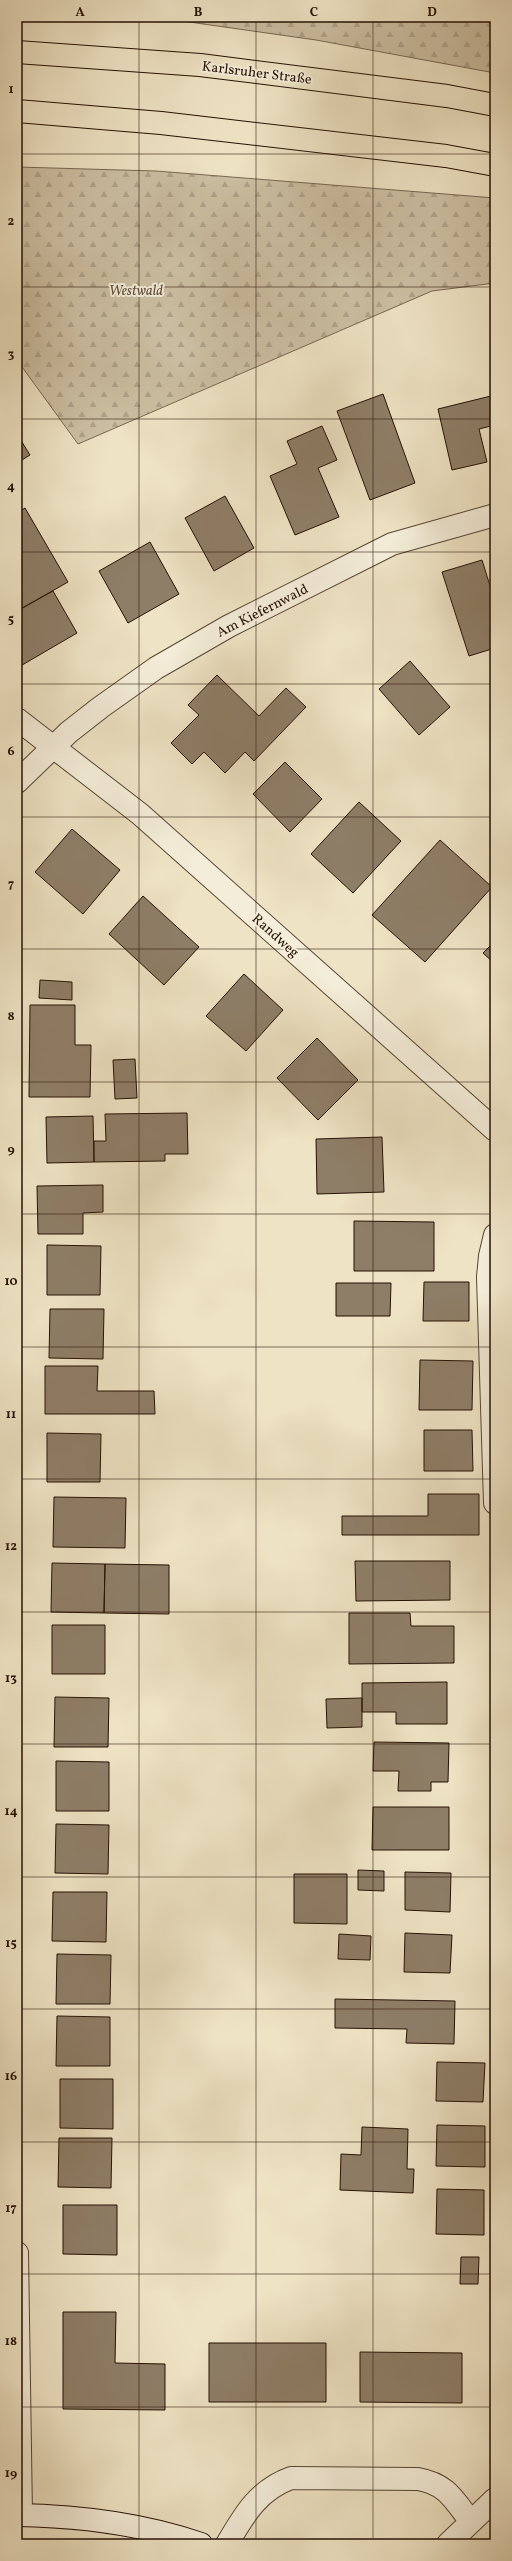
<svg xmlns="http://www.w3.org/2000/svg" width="512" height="2561" viewBox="0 0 512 2561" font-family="Vollkorn,serif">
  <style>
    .forest { fill: url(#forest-firs); stroke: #786854 }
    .building { fill: #8e7e68; stroke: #251104 }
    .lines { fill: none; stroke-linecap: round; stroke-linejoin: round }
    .street-casing { stroke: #574634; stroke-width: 24 }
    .secondary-casing { stroke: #251104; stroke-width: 24 }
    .primary-casing { stroke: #251104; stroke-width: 24 }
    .street { stroke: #f4edd9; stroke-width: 22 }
    .secondary { stroke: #f4edd9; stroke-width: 22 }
    .primary { stroke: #eee3c4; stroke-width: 22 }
    .grid { fill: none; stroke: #251104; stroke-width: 1; stroke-opacity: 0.55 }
    .labels { text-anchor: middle; stroke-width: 4; stroke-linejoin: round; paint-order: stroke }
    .street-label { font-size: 14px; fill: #251104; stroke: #f4edd9 }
    .park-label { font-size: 14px; font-style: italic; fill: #5f4e3c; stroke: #f4edd9 }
    .neatline { fill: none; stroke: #251104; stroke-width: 1.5 }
    .grid-label { font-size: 13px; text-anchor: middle; font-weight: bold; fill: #251104 }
  </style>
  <defs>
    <pattern id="forest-firs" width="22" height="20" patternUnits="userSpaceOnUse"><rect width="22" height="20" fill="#ccbfa3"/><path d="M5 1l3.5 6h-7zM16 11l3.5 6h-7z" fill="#afa38b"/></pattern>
  </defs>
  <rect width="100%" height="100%" fill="#eee3c4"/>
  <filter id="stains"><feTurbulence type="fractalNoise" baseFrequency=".005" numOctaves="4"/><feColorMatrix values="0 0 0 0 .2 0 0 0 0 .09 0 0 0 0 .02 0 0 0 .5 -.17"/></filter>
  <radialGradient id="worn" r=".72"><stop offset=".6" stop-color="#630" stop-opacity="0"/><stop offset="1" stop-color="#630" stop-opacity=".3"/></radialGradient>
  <!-- forest -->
  <path class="forest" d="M 154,17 L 495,17 L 495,73 L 316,40 Z
    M 17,167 L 156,171 L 495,198 L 495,283 L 432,291 L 78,444 L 17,360 Z"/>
  <!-- building -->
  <path class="building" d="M 383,394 L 415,483 L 370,500 L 337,411 Z
    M 495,395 L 495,425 L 479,429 L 487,462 L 452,470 L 438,409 Z
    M 322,426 L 337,460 L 318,468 L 339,517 L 295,535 L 270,476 L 297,464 L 287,441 Z
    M 17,434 L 30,455 L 17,463 Z
    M 225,496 L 254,548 L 214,571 L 185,518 Z
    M 25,508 L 68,582 L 17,611 L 17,513 Z
    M 150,542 L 179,594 L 128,623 L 99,571 Z
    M 482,560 L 495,602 L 495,648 L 469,656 L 442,572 Z
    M 53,591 L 77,633 L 17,668 L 17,611 Z
    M 410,661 L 450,707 L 419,735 L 379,689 Z
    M 217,675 L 259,716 L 286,688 L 306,707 L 254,761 L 245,752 L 225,773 L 204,752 L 192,764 L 171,743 L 199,715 L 188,705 Z
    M 285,762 L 322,799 L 290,832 L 253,794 Z
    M 359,802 L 401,841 L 353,893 L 311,854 Z
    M 72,829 L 120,870 L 83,914 L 35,872 Z
    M 440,840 L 492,887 L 425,962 L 372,915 Z
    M 143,896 L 199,947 L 164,985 L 109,934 Z
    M 495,941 L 495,964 L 483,953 Z
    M 244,974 L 283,1010 L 246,1051 L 206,1016 Z
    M 40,980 L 72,982 L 72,1000 L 39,998 Z
    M 30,1005 L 75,1005 L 75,1045 L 91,1045 L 90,1097 L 29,1097 Z
    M 317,1038 L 358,1080 L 318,1120 L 277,1078 Z
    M 135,1059 L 137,1098 L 115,1099 L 113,1060 Z
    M 187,1113 L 188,1154 L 165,1154 L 165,1161 L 94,1162 L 94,1141 L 106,1141 L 105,1114 Z
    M 93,1116 L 94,1162 L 47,1163 L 46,1117 Z
    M 382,1137 L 384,1192 L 317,1194 L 316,1139 Z
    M 103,1185 L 103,1212 L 83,1213 L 83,1234 L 38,1234 L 37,1186 Z
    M 354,1221 L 434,1222 L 434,1271 L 354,1271 Z
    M 47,1245 L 101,1246 L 100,1295 L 47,1295 Z
    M 424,1282 L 469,1282 L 469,1321 L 423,1321 Z
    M 336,1283 L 391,1283 L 390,1316 L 336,1316 Z
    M 50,1309 L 104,1309 L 103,1359 L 49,1358 Z
    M 420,1360 L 473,1361 L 472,1410 L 419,1410 Z
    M 45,1366 L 98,1366 L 97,1391 L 154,1391 L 155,1414 L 45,1414 Z
    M 424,1430 L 472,1430 L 473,1471 L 424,1471 Z
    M 47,1433 L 101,1434 L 100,1482 L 47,1482 Z
    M 428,1494 L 479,1494 L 479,1535 L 342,1535 L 342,1516 L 428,1516 Z
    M 54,1497 L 126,1498 L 125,1548 L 53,1547 Z
    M 355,1561 L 450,1561 L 450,1600 L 356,1601 Z
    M 52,1563 L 105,1564 L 104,1613 L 51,1612 Z
    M 105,1564 L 169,1565 L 169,1614 L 104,1613 Z
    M 349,1613 L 410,1613 L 411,1626 L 454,1626 L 454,1663 L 349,1664 Z
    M 52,1625 L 105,1625 L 105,1674 L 52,1674 Z
    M 447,1682 L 447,1724 L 396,1724 L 396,1712 L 362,1712 L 362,1683 Z
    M 55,1697 L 109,1698 L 108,1747 L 54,1747 Z
    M 362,1698 L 362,1727 L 327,1728 L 326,1699 Z
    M 374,1742 L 449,1743 L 448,1782 L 431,1782 L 431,1791 L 398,1791 L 399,1771 L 373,1771 Z
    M 56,1761 L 109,1762 L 109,1811 L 56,1811 Z
    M 373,1807 L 449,1807 L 449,1850 L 372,1850 Z
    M 56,1824 L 109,1825 L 108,1874 L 55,1873 Z
    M 358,1870 L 384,1871 L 384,1891 L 358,1890 Z
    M 405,1872 L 451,1873 L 450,1912 L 405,1910 Z
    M 294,1874 L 347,1874 L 347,1924 L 294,1923 Z
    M 53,1892 L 107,1892 L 106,1942 L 52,1941 Z
    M 405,1933 L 452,1935 L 450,1973 L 404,1972 Z
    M 339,1934 L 371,1936 L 370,1960 L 338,1959 Z
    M 57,1954 L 111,1955 L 110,2004 L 56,2004 Z
    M 335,1999 L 455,2001 L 454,2044 L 406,2043 L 407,2029 L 335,2028 Z
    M 57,2016 L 110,2017 L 110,2066 L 56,2066 Z
    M 437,2062 L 485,2063 L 483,2102 L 436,2101 Z
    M 60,2079 L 113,2079 L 113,2129 L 60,2128 Z
    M 437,2125 L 485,2126 L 485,2167 L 436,2166 Z
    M 362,2127 L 408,2129 L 407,2169 L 414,2169 L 413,2193 L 340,2190 L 341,2154 L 361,2155 Z
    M 59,2138 L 112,2138 L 111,2188 L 58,2187 Z
    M 437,2189 L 484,2190 L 484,2235 L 436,2234 Z
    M 63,2205 L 117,2205 L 117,2255 L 63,2254 Z
    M 461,2257 L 479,2257 L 478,2284 L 460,2284 Z
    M 63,2312 L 116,2312 L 115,2363 L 165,2364 L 165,2410 L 63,2409 Z
    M 209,2343 L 326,2343 L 326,2402 L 209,2402 Z
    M 360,2352 L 462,2353 L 462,2403 L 360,2402 Z"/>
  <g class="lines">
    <defs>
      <path id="street" d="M 17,719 L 140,814 L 495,1130
        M 17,782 L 69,732 L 101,707 L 156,668 L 229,626 L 392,544 L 495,515
        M 495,1235 L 490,1256 L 488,1277 L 495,1503
        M 17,2253 L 21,2515
        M 227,2544 C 244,2515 258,2490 291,2478 L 418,2479 C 447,2484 454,2500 471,2522
        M 448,2544 L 495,2499"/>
      <path id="secondary" d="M 17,2515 C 78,2516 143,2524 201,2544"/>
      <path id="primary" d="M 17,52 L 200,65 L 447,96 L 495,105
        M 17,111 L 161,123 L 446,156 L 495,165"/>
    </defs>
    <!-- street casing -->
    <use href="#street" class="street-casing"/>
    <!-- secondary casing -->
    <use href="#secondary" class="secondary-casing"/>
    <!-- primary casing -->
    <use href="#primary" class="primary-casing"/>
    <!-- street -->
    <use href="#street" class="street"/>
    <!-- secondary -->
    <use href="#secondary" class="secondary"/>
    <!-- primary -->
    <use href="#primary" class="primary"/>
  </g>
  <!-- grid -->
  <path class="grid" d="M 139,17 L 139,2544M 256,17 L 256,2544M 373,17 L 373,2544M 17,154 L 495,154M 17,287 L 495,287M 17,419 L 495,419M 17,552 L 495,552M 17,684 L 495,684M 17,817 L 495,817M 17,949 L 495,949M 17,1082 L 495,1082M 17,1214 L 495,1214M 17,1347 L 495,1347M 17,1479 L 495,1479M 17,1612 L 495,1612M 17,1744 L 495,1744M 17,1877 L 495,1877M 17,2009 L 495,2009M 17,2142 L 495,2142M 17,2274 L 495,2274M 17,2407 L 495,2407"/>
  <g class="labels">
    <!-- street labels -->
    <g class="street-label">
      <text transform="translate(257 72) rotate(7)" y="5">Karlsruher Straße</text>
      <text transform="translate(262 610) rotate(-27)" y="5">Am Kiefernwald</text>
      <text transform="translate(276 935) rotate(42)" y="5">Randweg</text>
    </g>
    <!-- park labels -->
    <g class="park-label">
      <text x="136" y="295">Westwald</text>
    </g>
  </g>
  <!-- margin -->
  <rect width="512" height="2561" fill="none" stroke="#eee3c4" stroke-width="44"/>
  <rect x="22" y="22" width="468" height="2517" class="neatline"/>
  <g class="grid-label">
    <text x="80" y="16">A</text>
    <text x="198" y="16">B</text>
    <text x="314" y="16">C</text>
    <text x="432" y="16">D</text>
    <text x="11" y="93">1</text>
    <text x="11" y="225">2</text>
    <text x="11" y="358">3</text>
    <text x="11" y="490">4</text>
    <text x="11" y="623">5</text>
    <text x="11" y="755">6</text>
    <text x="11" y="888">7</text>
    <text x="11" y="1020">8</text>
    <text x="11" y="1153">9</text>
    <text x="11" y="1285">10</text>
    <text x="11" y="1418">11</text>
    <text x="11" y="1550">12</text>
    <text x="11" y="1682">13</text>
    <text x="11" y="1815">14</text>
    <text x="11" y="1947">15</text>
    <text x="11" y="2080">16</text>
    <text x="11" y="2212">17</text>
    <text x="11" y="2345">18</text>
    <text x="11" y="2477">19</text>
  </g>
  <rect width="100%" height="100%" filter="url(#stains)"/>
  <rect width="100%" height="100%" fill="url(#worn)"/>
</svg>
